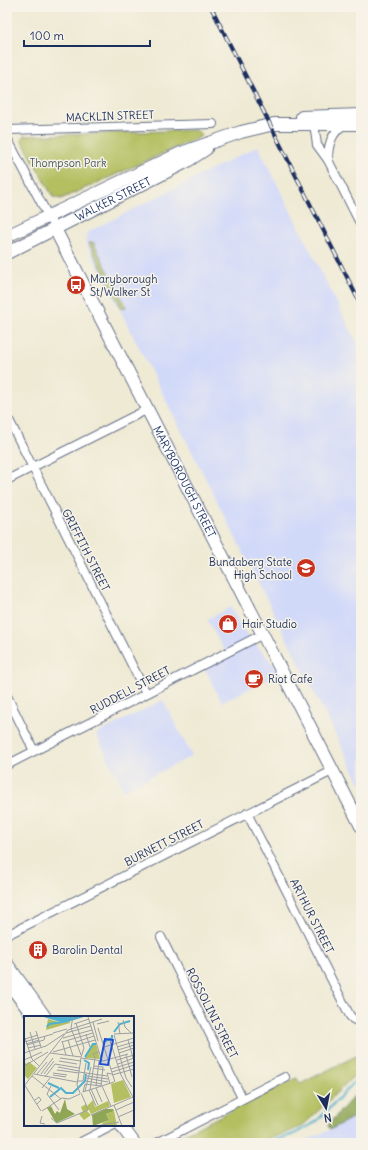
<svg xmlns="http://www.w3.org/2000/svg" width="368" height="1150" viewBox="0 0 368 1150" font-family="Delius,sans-serif">
  <style>
    .built { fill: #d1d9f9 }
    .green { fill: #b3bf60; stroke: #67775f }
    .forest { fill: #8ea656; stroke: #546a5a }
    .lines { fill: none; stroke-linecap: round; stroke-linejoin: round }
    .stream { stroke: #50b0cf; stroke-width: 2.5 }
    .street-casing { stroke: #657087; stroke-width: 10 }
    .secondary-casing { stroke: #657087; stroke-width: 14 }
    .street { stroke: #fff; stroke-width: 8 }
    .secondary { stroke: #fff; stroke-width: 12 }
    .rail-casing { stroke: #1b2f5e; stroke-width: 4 }
    .rail { stroke: #f7f3e8; stroke-width: 2.5; stroke-dasharray: 8; stroke-linecap: butt }
    .labels { text-anchor: middle; stroke-width: 3; stroke-linejoin: round; paint-order: stroke }
    .street-label { font-size: 11px; fill: #1b2f5e; stroke: #f7f3e8 }
    .park-label { font-size: 11px; fill: #495a5f; stroke: #f7f3e8 }
    .poi-label { font-size: 11px; fill: #1b2f5e; stroke: #f7f3e8; text-anchor: start }
    .inset-river { fill: none; stroke: #50b0cf; stroke-width: 2 }
    .inset-road { fill: none; stroke: #9a9fa5; stroke-width: 1 }
    .view { fill: #1d4ed8; fill-opacity: 0.15; stroke: #1d4ed8; stroke-width: 2 }
    .inset-edge { fill: none; stroke: #1b2f5e; stroke-width: 2 }
  </style>
  <rect width="100%" height="100%" fill="#f7f3e8"/>
  <filter id="ink" filterUnits="userSpaceOnUse"><feTurbulence type="fractalNoise" baseFrequency=".025" numOctaves="2"/><feDisplacementMap in="SourceGraphic" scale="8" xChannelSelector="R" yChannelSelector="G"/><feConvolveMatrix kernelMatrix="1 2 1 2 8 2 1 2 1" color-interpolation-filters="sRGB"/></filter>
  <filter id="wash" filterUnits="userSpaceOnUse"><feTurbulence type="fractalNoise" baseFrequency=".012" numOctaves="4" result="noise"/><feDisplacementMap in="SourceGraphic" scale="16" xChannelSelector="R" yChannelSelector="G"/><feGaussianBlur stdDeviation="0.9" result="paint"/><feColorMatrix in="noise" values="0 0 0 0 0 0 0 0 0 0 0 0 0 0 0 0 0 1.4 0 .05"/><feComposite in="paint" operator="in"/></filter>
  <g filter="url(#wash)">
    <rect width="100%" height="100%" fill="#efead4"/>
    <!-- built -->
    <path class="built" d="M 258,146 L 361,351 L 361,785 L 85,241 L 88,232 Z
      M 231,607 L 243,630 L 281,673 L 222,702 L 203,666 L 226,654 L 207,619 Z
      M 163,700 L 192,756 L 124,790 L 96,734 Z
      M 361,1113 L 361,1143 L 299,1143 L 330,1130 Z"/>
    <!-- green -->
    <path class="green" d="M 195,130 L 202,134 L 200,137 L 61,199 L 53,197 L 21,139 L 24,136 Z
      M 93,242 L 126,307 L 122,309 L 89,243 Z
      M 361,1048 L 361,1069 L 311,1118 L 301,1127 L 283,1134 L 255,1143 L 166,1143 L 297,1078 L 300,1084 L 358,1055 L 358,1052 Z"/>
    <!-- forest -->
    <path class="forest" d="M 361,1088 L 361,1113 L 330,1130 L 328,1125 Z"/>
    <g class="lines">
      <!-- stream -->
      <path class="stream" d="M 267,1143 L 294,1134 L 316,1122 L 361,1075"/>
    </g>
  </g>
  <g filter="url(#ink)">
    <g class="lines">
      <defs>
        <path id="street" d="M 316,121 L 314,124 L 317,145 L 328,160 L 361,225
          M 7,130 L 213,124
          M 7,138 L 55,229
          M 328,160 C 328,145 331,133 345,124
          M 7,416 L 146,693
          M 7,480 L 148,409
          M 7,696 L 34,751
          M 7,765 L 263,634
          M 247,813 L 350,1016 L 353,1019 L 361,1023
          M 7,935 L 332,771
          M 161,937 L 242,1098
          M 79,1143 L 114,1125
          M 157,1143 L 285,1077"/>
        <g id="secondary">
          <path d="M 302,117 L 361,115"/>
          <path id="s1" d="M 55,229 L 361,826"/>
          <path d="M 7,236 L 181,153 L 241,132 L 274,124 L 361,124"/>
          <path id="s2" d="M 7,253 L 186,162 L 206,149"/>
          <path d="M 7,964 L 45,1017"/>
          <path d="M 7,981 L 34,1017"/>
          <path d="M 121,1125 L 134,1143"/>
        </g>
      </defs>
      <!-- street casing -->
      <use href="#street" class="street-casing"/>
      <!-- secondary casing -->
      <use href="#secondary" class="secondary-casing"/>
      <!-- street -->
      <use href="#street" class="street"/>
      <!-- secondary -->
      <use href="#secondary" class="secondary"/>
      <defs>
        <path id="rail" d="M 211,7 L 361,305"/>
      </defs>
      <!-- rail casing -->
      <use href="#rail" class="rail-casing"/>
      <!-- rail -->
      <use href="#rail" class="rail"/>
    </g>
  </g>
  <!-- icons -->
  <defs>
    <symbol id="bus-disc" viewBox="-11 -11 22 22"><circle r="9.5" fill="#c8321e" stroke="#f7f3e8"/><path d="M-5-6H5V4H4V6H2V4H-2V6H-4V4H-5ZM-3.5-4V0h7V-4ZM-3.5 1.2v1.5H-2V1.2ZM2 1.2v1.5H3.5V1.2Z" fill="#fff"/></symbol>
    <symbol id="school-disc" viewBox="-11 -11 22 22"><circle r="9.5" fill="#c8321e" stroke="#f7f3e8"/><path d="M0-5L7-2L0 1L-7-2ZM-4 1L0 2.5L4 1V4Q0 6-4 4Z" fill="#fff"/></symbol>
    <symbol id="shop-disc" viewBox="-11 -11 22 22"><circle r="9.5" fill="#c8321e" stroke="#f7f3e8"/><path d="M-5-2.5h2.3a2.7 3.5 0 0 1 5.4 0H5L5.5 6h-11ZM-1.5-2.5h3a1.5 2.3 0 0 0-3 0Z" fill="#fff"/></symbol>
    <symbol id="cafe-disc" viewBox="-11 -11 22 22"><circle r="9.5" fill="#c8321e" stroke="#f7f3e8"/><path d="M-5.5-4.5H6V0H3Q3 3.5 0 3.5H-2.5Q-5.5 3.5-5.5 0ZM3-3.2v2h1.7v-2ZM-6 4.5H4V6H-6Z" fill="#fff"/></symbol>
    <symbol id="building-disc" viewBox="-11 -11 22 22"><circle r="9.5" fill="#c8321e" stroke="#f7f3e8"/><path d="M-4-6H4V6H1V3H-1V6H-4ZM-2.5-4.3h1.7v1.8h-1.7ZM.8-4.3h1.7v1.8H.8ZM-2.5-1h1.7V.8h-1.7ZM.8-1h1.7V.8H.8Z" fill="#fff"/></symbol>
  </defs>
  <g fill-rule="evenodd">
    <use href="#bus-disc" x="65" y="274" width="22" height="22"/>
    <use href="#school-disc" x="295" y="557" width="22" height="22"/>
    <use href="#shop-disc" x="217" y="613" width="22" height="22"/>
    <use href="#cafe-disc" x="243" y="668" width="22" height="22"/>
    <use href="#building-disc" x="27" y="939" width="22" height="22"/>
  </g>
  <g class="labels">
    <!-- street labels -->
    <g class="street-label">
      <text transform="translate(110 116) rotate(-2)" y="4">MACKLIN STREET</text>
      <text dy="4" stroke="none"><textPath href="#s2" startOffset="119">WALKER STREET</textPath></text>
      <text dy="4" stroke="none"><textPath href="#s1" startOffset="284">MARYBOROUGH STREET</textPath></text>
      <text transform="translate(86 550) rotate(63)" y="4">GRIFFITH STREET</text>
      <text transform="translate(130 690) rotate(-28)" y="4">RUDDELL STREET</text>
      <text transform="translate(164 843) rotate(-27)" y="4">BURNETT STREET</text>
      <text transform="translate(312 916) rotate(63)" y="4">ARTHUR STREET</text>
      <text transform="translate(212 1013) rotate(63)" y="4">ROSSOLINI STREET</text>
    </g>
    <!-- park labels -->
    <g class="park-label">
      <text x="68" y="167">Thompson Park</text>
    </g>
    <!-- poi labels -->
    <g class="poi-label">
      <text x="90" y="283">Maryborough<tspan x="90" dy="13">St/Walker St</tspan></text>
      <text x="292" y="566" text-anchor="end">Bundaberg State<tspan x="292" dy="13">High School</tspan></text>
      <text x="242" y="628">Hair Studio</text>
      <text x="268" y="683">Riot Cafe</text>
      <text x="52" y="954">Barolin Dental</text>
    </g>
  </g>
  <!-- overview -->
  <g transform="translate(24 1016)">
    <rect width="110" height="110" fill="#efead4"/>
    <path d="M 24,3 L 38,7 L 46,5 L 46,7 L 22,14 ZM 72,28 L 76,43 L 61,42 L 68,29 ZM 0,44 L 2,48 L 5,46 L 13,52 L 4,63 L 0,59 ZM 99,64 L 107,81 L 90,87 L 87,68 ZM 69,84 L 71,91 L 84,85 L 86,90 L 67,98 L 65,94 L 62,94 L 67,99 L 60,104 L 55,98 L 59,96 L 57,91 L 62,88 L 64,93 L 63,90 ZM 90,95 L 93,110 L 80,110 L 78,107 L 85,104 L 82,98 Z" fill="#b3bf60"/>
    <path d="M 41,83 L 43,93 L 51,98 L 32,107 L 23,92 L 27,90 L 31,98 L 33,95 L 36,97 ZM 81,93 L 89,93 L 90,95 L 82,98 L 85,104 L 69,110 L 68,99 Z" fill="#8ea656"/>
    <path d="M 16,0 L 63,0 L 40,7 Z" fill="#50b0cf"/>
    <path class="inset-river" d="M 23,11 L 25,8 L 39,6M 90,16 L 96,8 L 106,5M 79,26 L 88,22 L 88,19M 61,41 L 69,28 L 72,28M 60,44 L 65,47 L 64,54M 24,67 L 35,72M 26,81 L 37,72 L 42,77 L 49,77 L 61,65 L 62,58"/>
    <path class="inset-road" d="M 64,1 L 78,45M 99,4 L 101,11 L 107,17M 69,6 L 74,25M 94,6 L 96,18M 52,7 L 60,32 L 57,41M 50,8 L 65,3M 73,8 L 85,5M 47,12 L 57,39M 47,12 L 49,0M 74,12 L 91,66M 44,14 L 78,3M 12,15 L 17,31M 6,16 L 11,33M 29,17 L 43,13M 42,17 L 67,10M 62,18 L 66,31M 90,18 L 109,17M 90,19 L 96,40M 1,22 L 8,43 L 15,50M 39,22 L 68,14M 1,23 L 14,19M 44,24 L 49,40M 104,24 L 110,45M 38,25 L 42,39M 86,25 L 97,59 L 110,83M 0,26 L 29,18M 38,26 L 69,17M 52,26 L 70,20M 2,28 L 15,24M 3,29 L 20,24 L 21,20M 80,31 L 110,22M 93,31 L 110,26M 4,32 L 17,29M 94,34 L 110,29M 29,36 L 71,24M 0,37 L 22,30 L 40,18M 26,37 L 57,41M 95,37 L 110,32M 102,39 L 108,61M 96,41 L 102,62 L 108,71M 36,42 L 57,45M 57,42 L 79,45 L 104,38M 0,44 L 18,36M 93,44 L 110,39M 35,45 L 53,48M 31,48 L 55,52M 94,48 L 110,42M 0,50 L 24,36M 34,51 L 55,55M 69,52 L 81,54M 87,53 L 110,46M 33,54 L 55,57M 55,56 L 83,60M 88,56 L 110,49M 29,57 L 43,59M 10,58 L 53,66M 13,58 L 23,46M 17,58 L 29,42M 20,58 L 30,45M 29,59 L 42,61M 88,59 L 110,53M 8,60 L 37,83M 63,60 L 84,63M 21,61 L 31,48M 62,62 L 84,66M 53,65 L 59,65 L 62,47M 62,65 L 78,68M 0,68 L 17,95M 86,68 L 83,57 L 88,58M 0,70 L 44,14M 27,70 L 23,78 L 35,94M 72,70 L 75,45M 78,70 L 87,90M 18,72 L 26,62M 72,72 L 78,86M 67,73 L 74,89M 65,74 L 72,90M 66,74 L 71,42 L 69,38 L 75,36M 61,75 L 67,51M 59,76 L 61,68 L 77,70 L 79,51 L 70,50M 59,76 L 90,66M 56,77 L 53,69 L 57,42M 57,77 L 64,93M 38,82 L 45,83 L 56,78M 11,84 L 15,81 L 17,84 L 13,88M 90,89 L 98,110M 92,94 L 110,86M 18,95 L 38,82M 67,99 L 109,81M 18,100 L 16,107 L 21,108M 94,101 L 110,94M 27,102 L 33,107 L 64,94M 72,110 L 95,106"/>
    <path class="view" d="M 81,23 L 89,24 L 84,49 L 76,48 Z"/>
    <rect width="110" height="110" class="inset-edge"/>
  </g>
  <!-- margin -->
  <rect width="368" height="1150" fill="none" stroke="#f7f3e8" stroke-width="24"/>
  <!-- north arrow -->
  <g transform="translate(326 1108) rotate(170)" stroke="#f7f3e8" stroke-width="3" paint-order="stroke">
  <path d="M0-3L7 15L0 10L-7 15Z" fill="#1b2f5e"/>
  <text y="-6" font-size="11" font-weight="bold" text-anchor="middle" fill="#1b2f5e">N</text>
  </g>
  <!-- scale -->
  <path d="M24 40v6h126v-6" fill="none" stroke="#1b2f5e" stroke-width="2"/>
  <text x="30" y="40" font-size="12" fill="#1b2f5e" stroke="#f7f3e8" stroke-width="3" paint-order="stroke">100 m</text>
</svg>
